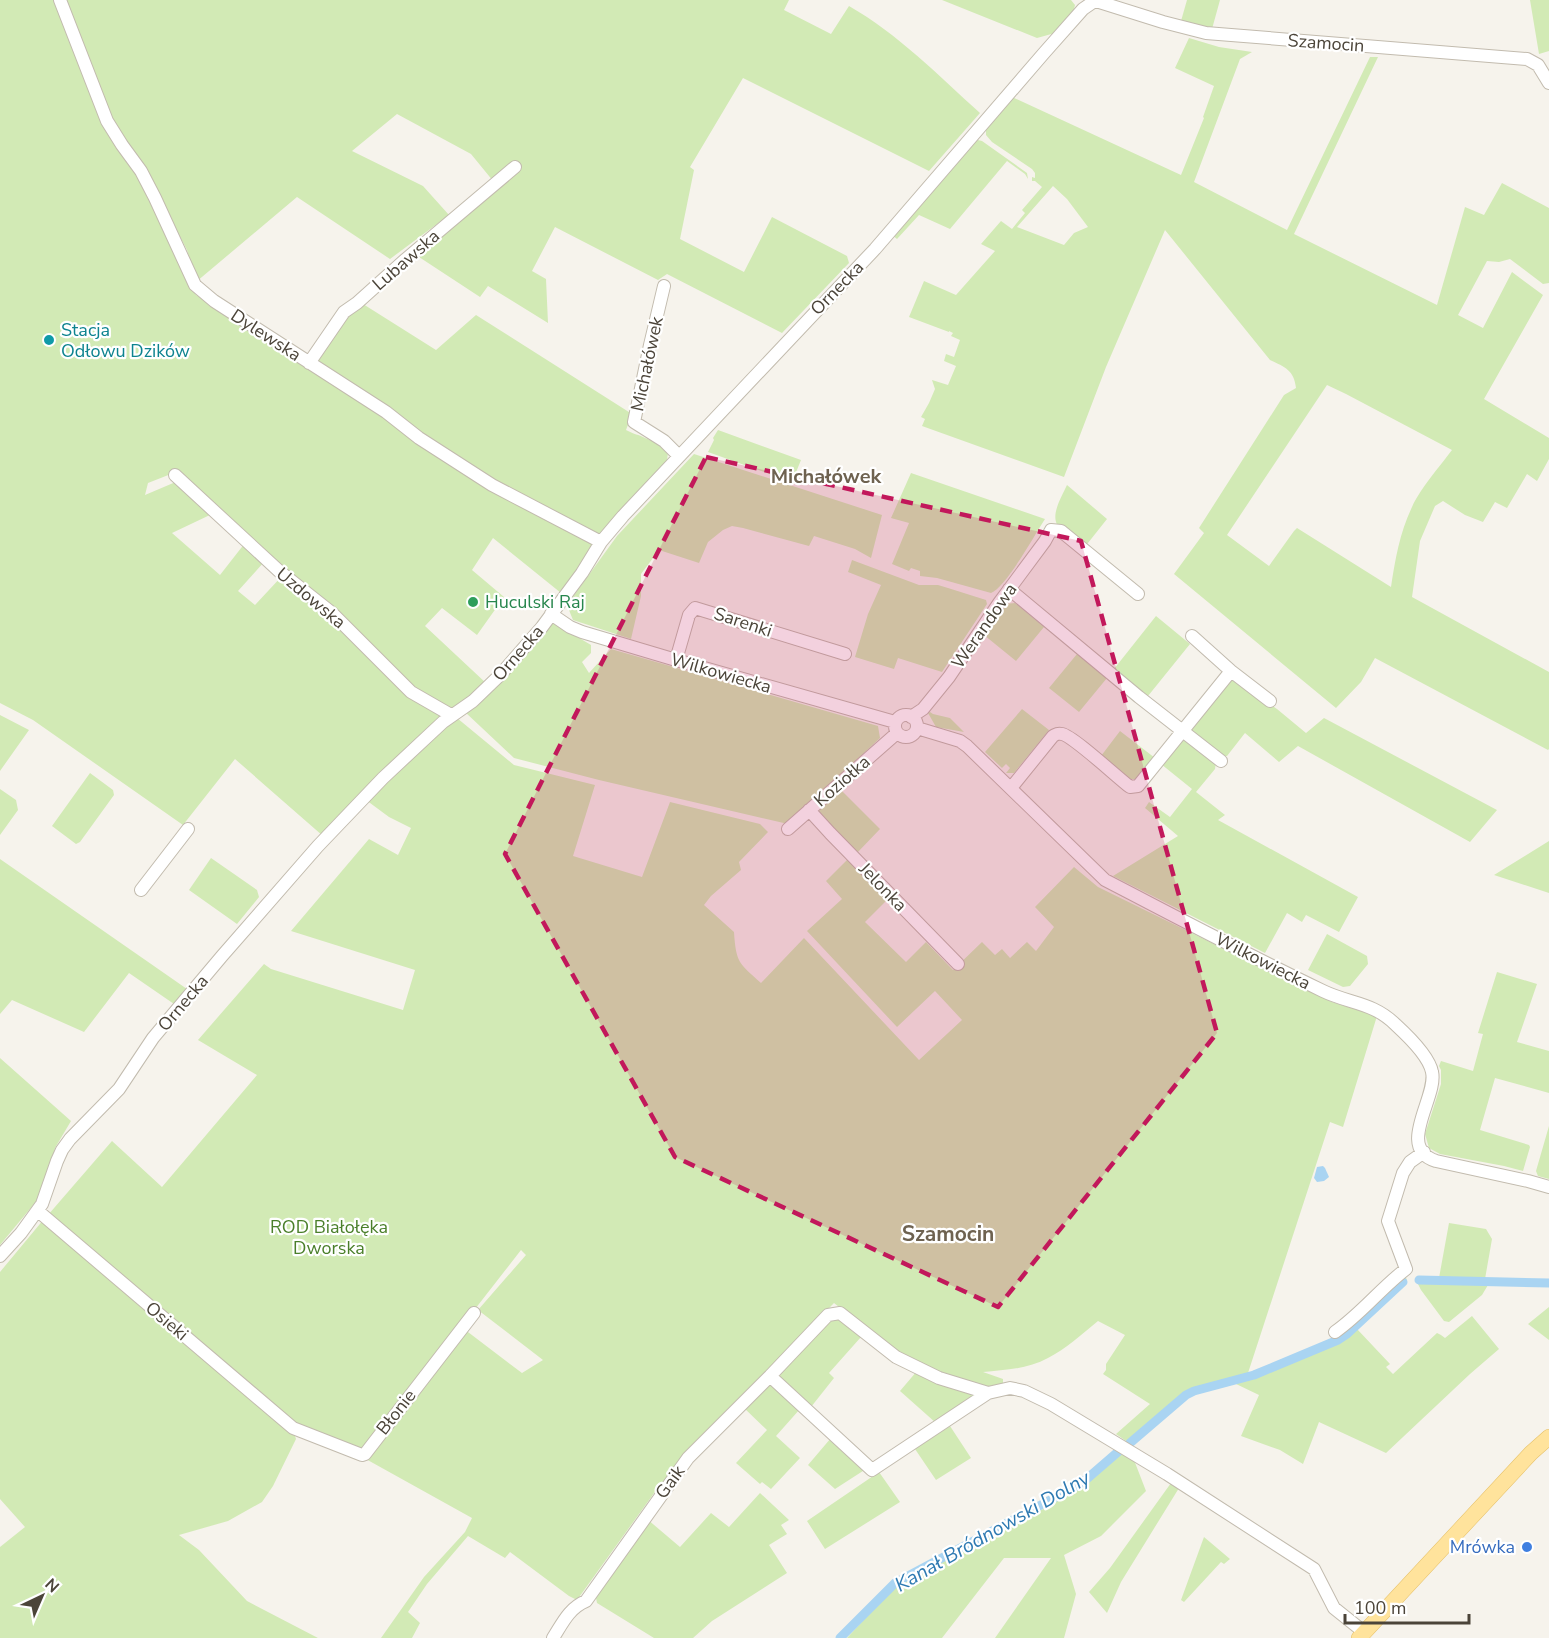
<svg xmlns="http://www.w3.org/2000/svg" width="1549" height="1638" viewBox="0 0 1549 1638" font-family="'Nunito Sans',sans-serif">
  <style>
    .green { fill: #d2eab5; fill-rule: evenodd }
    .water { fill: #a9d4f2 }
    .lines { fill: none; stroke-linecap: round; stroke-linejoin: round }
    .canal { stroke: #a9d4f2; stroke-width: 9 }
    .minor-casing { stroke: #c2bbae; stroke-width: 14 }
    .major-casing { stroke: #e6c16a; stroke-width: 16 }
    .minor { stroke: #fff; stroke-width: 12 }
    .major { stroke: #ffe39c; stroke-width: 15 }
    .marked { fill: #c2185b; fill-opacity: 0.2; stroke: #c2185b; stroke-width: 4.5; stroke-dasharray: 12 8; stroke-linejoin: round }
    .culture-dot { fill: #0f9aa8; stroke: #fff; stroke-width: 2 }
    .leisure-dot { fill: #2e9e5b; stroke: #fff; stroke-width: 2 }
    .shop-dot { fill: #3f7fe0; stroke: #fff; stroke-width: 2 }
    .labels { text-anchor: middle; stroke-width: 4.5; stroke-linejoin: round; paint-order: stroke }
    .street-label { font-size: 18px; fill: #4b4439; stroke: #fff }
    .culture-label { font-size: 18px; fill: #0d838f; stroke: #fff; text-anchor: start }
    .leisure-label { font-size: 18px; fill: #27864d; stroke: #fff; text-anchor: start }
    .park-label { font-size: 18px; fill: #4a7f2a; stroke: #fff }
    .shop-label { font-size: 18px; fill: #366cbe; stroke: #fff; text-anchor: end }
    .neighbourhood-label { font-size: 20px; font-weight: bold; fill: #6e6250; stroke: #fff }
    .water-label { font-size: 20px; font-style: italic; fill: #2e7ab2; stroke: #fff }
    .quarter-label { font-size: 21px; font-weight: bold; fill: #6e6250; stroke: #fff }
  </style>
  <rect width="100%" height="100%" fill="#f6f3ec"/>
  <!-- green -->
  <path class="green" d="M 0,0 L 55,0 L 62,16 L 101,123 L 142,183 L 196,295 L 311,367 L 351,313 L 363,304 L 436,350 L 476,315 L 632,414 L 626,430 C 635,435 638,434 645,438 C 654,441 661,446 668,452 L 667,461 L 561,593 L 493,538 L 472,570 L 504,597 L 477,635 L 442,608 L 425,626 L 487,684 L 456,709 L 445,710 L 422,696 L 285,574 L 176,472 L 148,483 L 145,495 L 178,481 L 212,514 L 172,533 L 220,575 L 245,543 L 264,562 L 238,591 L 255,605 L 282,576 L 440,714 L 441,719 L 323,836 L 235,759 L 183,825 L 33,720 L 0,703 Z
    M 62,0 L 789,0 L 784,10 L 831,34 L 849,6 C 898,34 938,75 980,113 L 929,171 L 743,78 L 690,167 L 694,170 L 680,239 L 744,272 L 772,217 L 847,256 L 849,263 L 782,333 L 667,274 L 658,280 L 555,227 L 532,271 L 546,279 L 548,323 L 488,286 L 480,297 L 419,257 L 498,187 L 471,154 L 397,114 L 352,151 L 423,186 L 449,215 L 390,259 L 297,197 L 196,282 L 187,250 L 143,165 L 109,116 Z
    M 942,0 L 1071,0 L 1075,5 L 1073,13 L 1055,33 L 1037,38 Z
    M 1187,0 L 1220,0 L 1212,29 L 1181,21 Z
    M 1530,0 L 1549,0 L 1549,51 L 1539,54 Z
    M 1189,38 L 1219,47 L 1252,52 L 1240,59 L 1194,182 L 1287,230 L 1370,57 L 1378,57 L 1294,234 L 1437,305 L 1465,207 L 1484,215 L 1502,183 L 1549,208 L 1549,283 L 1543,284 L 1510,259 L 1499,262 L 1487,261 L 1458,315 L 1483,328 L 1512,272 L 1543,295 L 1484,399 L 1549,438 L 1549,459 L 1537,481 L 1527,474 L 1507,508 L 1495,502 L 1483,522 L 1465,515 L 1443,501 L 1435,506 L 1420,541 L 1412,597 L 1549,672 L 1549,749 L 1548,750 L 1375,658 L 1361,682 L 1336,708 L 1174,574 L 1204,533 L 1199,528 L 1284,395 L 1296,388 C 1294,370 1285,367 1270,360 L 1165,230 L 1106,367 L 1064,477 L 922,426 L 925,419 L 921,417 L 929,403 L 935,389 L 932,380 L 948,385 L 956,366 L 944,361 L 946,354 L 954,357 L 960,340 L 951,336 L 953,333 L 949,331 L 949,332 L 909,317 L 924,281 L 956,295 L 995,251 L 981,244 L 1001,221 L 1012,229 L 1025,213 L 1022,210 L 1042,187 L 1035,181 L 1032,181 L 1032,177 L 1035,178 L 1035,173 L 1032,169 L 992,142 L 986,135 L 986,129 L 1012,97 L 1181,175 L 1204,118 L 1203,117 L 1214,86 L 1175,68 ZM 1053,186 L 1067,199 L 1088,227 L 1074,233 L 1064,245 L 1017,227 ZM 1327,385 L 1346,394 L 1452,450 C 1440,466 1420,489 1412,507 C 1400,532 1395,560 1391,587 L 1297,528 L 1294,531 L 1269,566 L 1227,535 Z
    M 978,140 L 982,141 L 1027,173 L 1028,179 L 1025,174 L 1007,161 L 950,229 L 919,215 L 897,239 L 892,235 L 972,143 Z
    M 718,430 L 801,460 L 792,482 L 708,452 L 714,440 L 713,438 Z
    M 694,454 L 882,515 L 871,558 L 855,549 L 814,536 L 809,546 L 743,528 L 732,526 L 723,530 L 708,542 L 699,563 L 659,550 L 641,574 L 641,596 L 631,639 L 573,620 L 567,605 L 617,536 Z
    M 911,473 L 1045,519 C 1034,536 1006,587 991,593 L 937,578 L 920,576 L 920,571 L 911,568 L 909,571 L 892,564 L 909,523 L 891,518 Z
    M 1067,485 L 1107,519 L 1084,548 C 1077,542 1062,533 1058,526 C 1050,515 1062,496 1067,485 Z
    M 852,560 L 919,585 L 938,585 L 948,588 L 986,600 L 987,604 L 942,672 L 898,658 L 894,669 L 855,657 L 868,614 L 881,585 L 848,572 Z
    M 1015,603 L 1044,627 L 1016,661 L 984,635 L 1005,604 Z
    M 1156,616 L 1190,644 L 1148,696 L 1114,669 Z
    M 554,623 L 591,645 L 591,653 L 582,662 L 589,673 L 611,649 L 878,726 L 880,738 L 788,824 L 599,780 L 514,758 L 465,712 L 544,628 Z
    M 1077,654 L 1107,678 L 1079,712 L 1049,688 Z
    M 1232,679 L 1277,709 L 1306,733 L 1324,718 L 1497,810 L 1470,842 L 1298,746 L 1279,762 L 1245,733 L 1227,756 L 1223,756 L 1191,731 L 1190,726 Z
    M 1022,709 L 1049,730 L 1014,773 L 1006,773 L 1010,768 L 1006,764 L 1002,768 L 985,752 Z
    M 930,712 L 933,714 L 950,718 L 964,732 L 936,727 L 928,713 Z
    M 0,715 L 29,730 L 0,771 Z
    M 457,718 L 514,765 L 595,785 L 573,856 L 642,877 L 670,802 L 760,824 L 768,832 L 739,862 L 741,870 L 711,896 L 704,905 L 734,932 C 736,963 739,963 761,983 L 804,938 L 919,1060 L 962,1020 L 935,991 L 897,1027 L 807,931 L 842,899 L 826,881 L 849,858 L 889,898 L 865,922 L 906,962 L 926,942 L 953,970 L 982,942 L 995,955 L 1002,949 L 1010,958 L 1027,942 L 1036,951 L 1054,927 L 1035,907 L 1074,867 L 1098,887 L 1332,1002 L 1377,1016 L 1343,1127 L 1330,1122 L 1248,1373 L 1254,1371 L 1339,1336 L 1348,1330 L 1400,1280 L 1406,1277 L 1407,1282 L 1403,1284 L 1357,1329 L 1390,1364 L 1386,1367 L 1393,1374 L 1437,1333 L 1441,1335 L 1445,1338 L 1472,1316 L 1499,1349 L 1470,1374 L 1386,1453 L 1319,1422 L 1303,1464 L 1280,1450 L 1241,1436 L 1259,1395 L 1234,1383 L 1188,1396 L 1131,1446 L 1125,1443 L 1126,1441 L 1116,1434 L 1150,1404 L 1103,1374 L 1106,1370 L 1106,1364 L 1125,1335 L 1098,1321 C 1082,1334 1066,1349 1048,1358 C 1028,1369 1005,1370 983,1372 L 1003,1379 L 1003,1384 L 990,1391 C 975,1386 959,1383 946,1377 C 904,1359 870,1331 834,1303 L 712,1427 L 657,1489 L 577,1600 L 569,1596 L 510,1552 L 505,1558 L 468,1536 L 427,1584 L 408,1612 L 420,1623 L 412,1638 L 381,1638 L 424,1577 L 465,1532 L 472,1518 L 364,1458 L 464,1329 L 522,1373 L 543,1360 L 478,1310 L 526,1255 L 521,1250 L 363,1453 L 293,1425 L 48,1215 L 112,1141 L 162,1187 L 257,1075 L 198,1040 L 264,964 L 271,969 L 403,1010 L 415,970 L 291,931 L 369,839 L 398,855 L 411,828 L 389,817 L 366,800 L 445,725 Z
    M 1120,731 L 1155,758 L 1138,779 L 1129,779 L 1101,756 Z
    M 1183,738 L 1216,762 L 1215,769 L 1196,792 L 1225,815 L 1218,820 L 1358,897 L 1339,932 L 1306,915 L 1302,922 L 1287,913 L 1265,953 L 1113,876 L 1178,836 L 1145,808 L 1149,802 L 1170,817 L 1192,789 L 1161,764 Z
    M 90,773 L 113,790 L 114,795 L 80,842 L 76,844 L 52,826 Z
    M 839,788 L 880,829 L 857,853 L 819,814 C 820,803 831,795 839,788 Z
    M 0,789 L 16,800 L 18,810 L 0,835 Z
    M 1549,841 L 1549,893 L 1494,875 Z
    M 211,858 L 257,890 L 259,897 L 237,924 L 189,890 Z
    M 0,859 L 187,989 L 174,1004 L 129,973 L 84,1032 L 12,1000 L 0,1014 Z
    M 1327,934 L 1367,956 L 1368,964 L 1350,986 L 1343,987 L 1308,970 Z
    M 1497,972 L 1537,984 L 1517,1042 L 1549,1051 L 1549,1093 L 1495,1078 L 1480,1130 L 1529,1145 L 1530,1147 L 1523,1171 L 1504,1166 L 1440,1154 L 1429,1148 L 1425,1134 L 1441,1084 L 1441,1070 L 1439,1066 L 1441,1061 L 1473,1071 L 1483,1034 L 1478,1033 Z
    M 0,1058 L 71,1121 L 55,1148 L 48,1180 L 39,1198 L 0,1245 Z
    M 1549,1126 L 1549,1179 L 1538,1176 L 1536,1171 Z
    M 44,1219 L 294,1433 L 296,1439 L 273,1486 L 262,1502 L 228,1521 L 179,1535 L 199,1550 L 247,1601 L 318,1638 L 0,1638 L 0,1547 L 25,1527 L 0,1499 L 0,1272 Z
    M 1449,1223 L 1486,1229 L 1492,1239 L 1485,1279 L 1549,1281 L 1549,1286 L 1488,1285 L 1482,1295 L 1449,1322 L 1444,1321 L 1421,1290 L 1415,1278 L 1439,1278 Z
    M 1549,1307 L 1549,1340 L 1528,1324 Z
    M 833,1316 L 841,1317 L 852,1331 L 861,1337 L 829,1373 L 834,1378 L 811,1407 L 776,1375 Z
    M 917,1371 L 976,1395 L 936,1423 L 900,1391 Z
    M 769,1382 L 800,1409 L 776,1436 L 800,1458 L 771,1489 L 762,1482 L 760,1484 L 736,1463 L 767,1430 L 743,1407 Z
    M 950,1426 L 971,1458 L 936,1480 L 915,1449 Z
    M 831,1438 L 866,1469 L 835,1489 L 808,1465 Z
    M 1123,1453 L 1134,1460 L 1146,1491 L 1101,1536 L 1064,1555 L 1076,1594 L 1064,1638 L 995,1638 L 1051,1558 L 1004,1558 L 942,1638 L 847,1638 L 896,1585 L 1047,1507 L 1086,1484 Z
    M 879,1472 L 900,1502 L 825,1549 L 807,1521 Z
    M 1171,1483 L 1179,1488 L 1121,1582 L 1107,1613 L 1089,1592 L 1110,1568 Z
    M 760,1493 L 789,1520 L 781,1525 L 787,1534 L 769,1545 L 787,1573 L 712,1621 L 693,1638 L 654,1638 L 597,1603 L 596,1598 L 612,1570 L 647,1519 L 680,1547 L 711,1513 L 729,1527 Z
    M 1204,1537 L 1230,1559 L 1224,1564 L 1221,1562 L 1184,1602 L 1181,1600 Z"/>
  <!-- water -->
  <path class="water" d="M 1323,1166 L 1325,1168 L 1329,1177 L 1324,1181 L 1317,1182 L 1314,1178 L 1317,1167 Z"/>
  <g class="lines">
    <!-- canal -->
    <path class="canal" d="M 1419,1280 L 1549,1283
      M 1130,1443 L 1186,1395 L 1194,1391 L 1254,1375 L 1338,1340 L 1347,1334 L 1403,1282
      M 840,1638 L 895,1583 L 1082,1483 L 1119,1451"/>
    <defs>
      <path id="minor" d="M 60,0 L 107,121 L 122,145 L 141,171 L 155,198 L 195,285 L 214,301 L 386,412 L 419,438 L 492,485 L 601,542
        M 1093,0 L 1163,22 L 1206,33 L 1527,59 L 1538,65 L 1549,83
        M 664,286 L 650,345 L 634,422 L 664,441 L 679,456
        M 309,363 L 344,312 L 357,303 L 406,259 L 515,167
        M 175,475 L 279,571 L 332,613 L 411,692 L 451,715
        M 1009,589 L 1139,697 L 1221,761
        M 551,614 L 570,627 L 582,632 L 676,660 L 895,722
        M 1192,636 L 1231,671 L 1270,701
        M 676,660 L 689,615 L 695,608 L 845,654
        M895 726a11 11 0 1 1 22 0a11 11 0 1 1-22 0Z
        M 911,717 L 923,709 L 949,677 L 999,603 L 1045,541 L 1051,530 L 1061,531 L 1138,594
        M 917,728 L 960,741 L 967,746 L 1105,880 L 1132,894 C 1195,927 1259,960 1323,991 C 1350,1004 1373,1002 1396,1025 C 1408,1036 1429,1056 1432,1072 C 1438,1097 1395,1148 1436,1161 L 1528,1181 L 1549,1187
        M 1011,788 L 1053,736 C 1057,734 1057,733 1062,734 C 1073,736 1118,778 1130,787 L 1138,786 L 1231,671
        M 809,810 L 830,833 L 958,964
        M 788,829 L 897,733
        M 141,890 L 188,829
        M 38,1211 L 293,1428 L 362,1455 L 365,1454 L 474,1313
        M 0,1256 L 21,1233 L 42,1204 L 57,1161 L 62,1150 L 70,1139 L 119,1089 L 153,1038 L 222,956 L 318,846 L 383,778 L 443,722 L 473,701 L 500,675 L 542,627 L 582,573 L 601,542 L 623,516 L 875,249 L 1044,53 L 1083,9 L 1096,0
        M 1335,1332 C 1361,1314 1381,1288 1406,1269 L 1388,1221 L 1403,1173 L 1410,1162 L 1424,1152
        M 770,1376 L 872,1470 L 988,1393 L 1010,1388 L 1024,1391 L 1051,1404 L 1167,1474 L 1314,1569 L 1334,1608 L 1364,1632
        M 553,1638 C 562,1624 569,1608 586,1601 L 688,1458 L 770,1376 L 828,1315 L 840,1313 L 896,1357 L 939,1378 L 988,1393"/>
      <path id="major" d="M 1359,1638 L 1531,1453 L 1549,1437"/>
    </defs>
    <!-- minor casing -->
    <use href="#minor" class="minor-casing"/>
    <!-- major casing -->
    <use href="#major" class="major-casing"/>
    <!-- minor -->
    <use href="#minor" class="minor"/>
    <!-- major -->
    <use href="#major" class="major"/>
  </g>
  <!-- marked area -->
  <path class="marked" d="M 706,457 L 1081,541 L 1217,1033 L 998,1307 L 675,1157 L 505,854 Z"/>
  <!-- markers -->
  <circle class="culture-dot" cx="49" cy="340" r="6"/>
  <circle class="leisure-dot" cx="473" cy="602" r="6"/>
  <circle class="shop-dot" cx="1527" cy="1547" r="6"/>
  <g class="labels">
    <!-- street labels -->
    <g class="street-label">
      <text transform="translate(1326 43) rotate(4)" y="6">Szamocin</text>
      <text transform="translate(406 260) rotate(-41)" y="6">Lubawska</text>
      <text transform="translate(837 288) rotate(-46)" y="6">Ornecka</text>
      <text transform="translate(266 335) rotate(33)" y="6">Dylewska</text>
      <text transform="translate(647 364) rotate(-78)" y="6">Michałówek</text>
      <text transform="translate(311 598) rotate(40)" y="6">Uzdowska</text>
      <text transform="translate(743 622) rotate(18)" y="6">Sarenki</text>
      <text transform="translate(984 626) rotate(-55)" y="6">Werandowa</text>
      <text transform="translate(518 653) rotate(-49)" y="6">Ornecka</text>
      <text transform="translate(721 673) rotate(16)" y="6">Wilkowiecka</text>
      <text transform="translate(842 781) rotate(-41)" y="6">Koziołka</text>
      <text transform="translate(883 887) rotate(46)" y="6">Jelonka</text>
      <text transform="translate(1263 961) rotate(27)" y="6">Wilkowiecka</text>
      <text transform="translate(183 1003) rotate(-50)" y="6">Ornecka</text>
      <text transform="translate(167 1321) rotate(40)" y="6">Osieki</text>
      <text transform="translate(396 1412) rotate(-52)" y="6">Błonie</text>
      <text transform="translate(670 1482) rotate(-54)" y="6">Gaik</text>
    </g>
    <!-- culture labels -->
    <g class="culture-label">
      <text x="61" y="336">Stacja<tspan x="61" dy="21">Odłowu Dzików</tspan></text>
    </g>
    <!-- leisure labels -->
    <g class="leisure-label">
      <text x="485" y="608">Huculski Raj</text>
    </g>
    <!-- park labels -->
    <g class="park-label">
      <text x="329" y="1233">ROD Białołęka<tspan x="329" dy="21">Dworska</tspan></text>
    </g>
    <!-- shop labels -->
    <g class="shop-label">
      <text x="1515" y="1553">Mrówka</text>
    </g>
    <!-- neighbourhood labels -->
    <g class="neighbourhood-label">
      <text x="826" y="483">Michałówek</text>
    </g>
    <!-- water labels -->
    <g class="water-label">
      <text transform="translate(992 1531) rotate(-30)" y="7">Kanał Bródnowski Dolny</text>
    </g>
    <!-- quarter labels -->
    <g class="quarter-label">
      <text x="948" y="1241">Szamocin</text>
    </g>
  </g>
  <!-- north arrow -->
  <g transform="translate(42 1596) rotate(44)" stroke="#ffffff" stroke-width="4.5" paint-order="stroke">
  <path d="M0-4.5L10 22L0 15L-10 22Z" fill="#4b4439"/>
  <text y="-9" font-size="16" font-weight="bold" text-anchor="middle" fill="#4b4439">N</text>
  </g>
  <!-- scale -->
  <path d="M1345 1614v9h124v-9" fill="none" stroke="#4b4439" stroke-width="3"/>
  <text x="1354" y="1614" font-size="18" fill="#4b4439" stroke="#ffffff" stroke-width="4.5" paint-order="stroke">100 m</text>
</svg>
